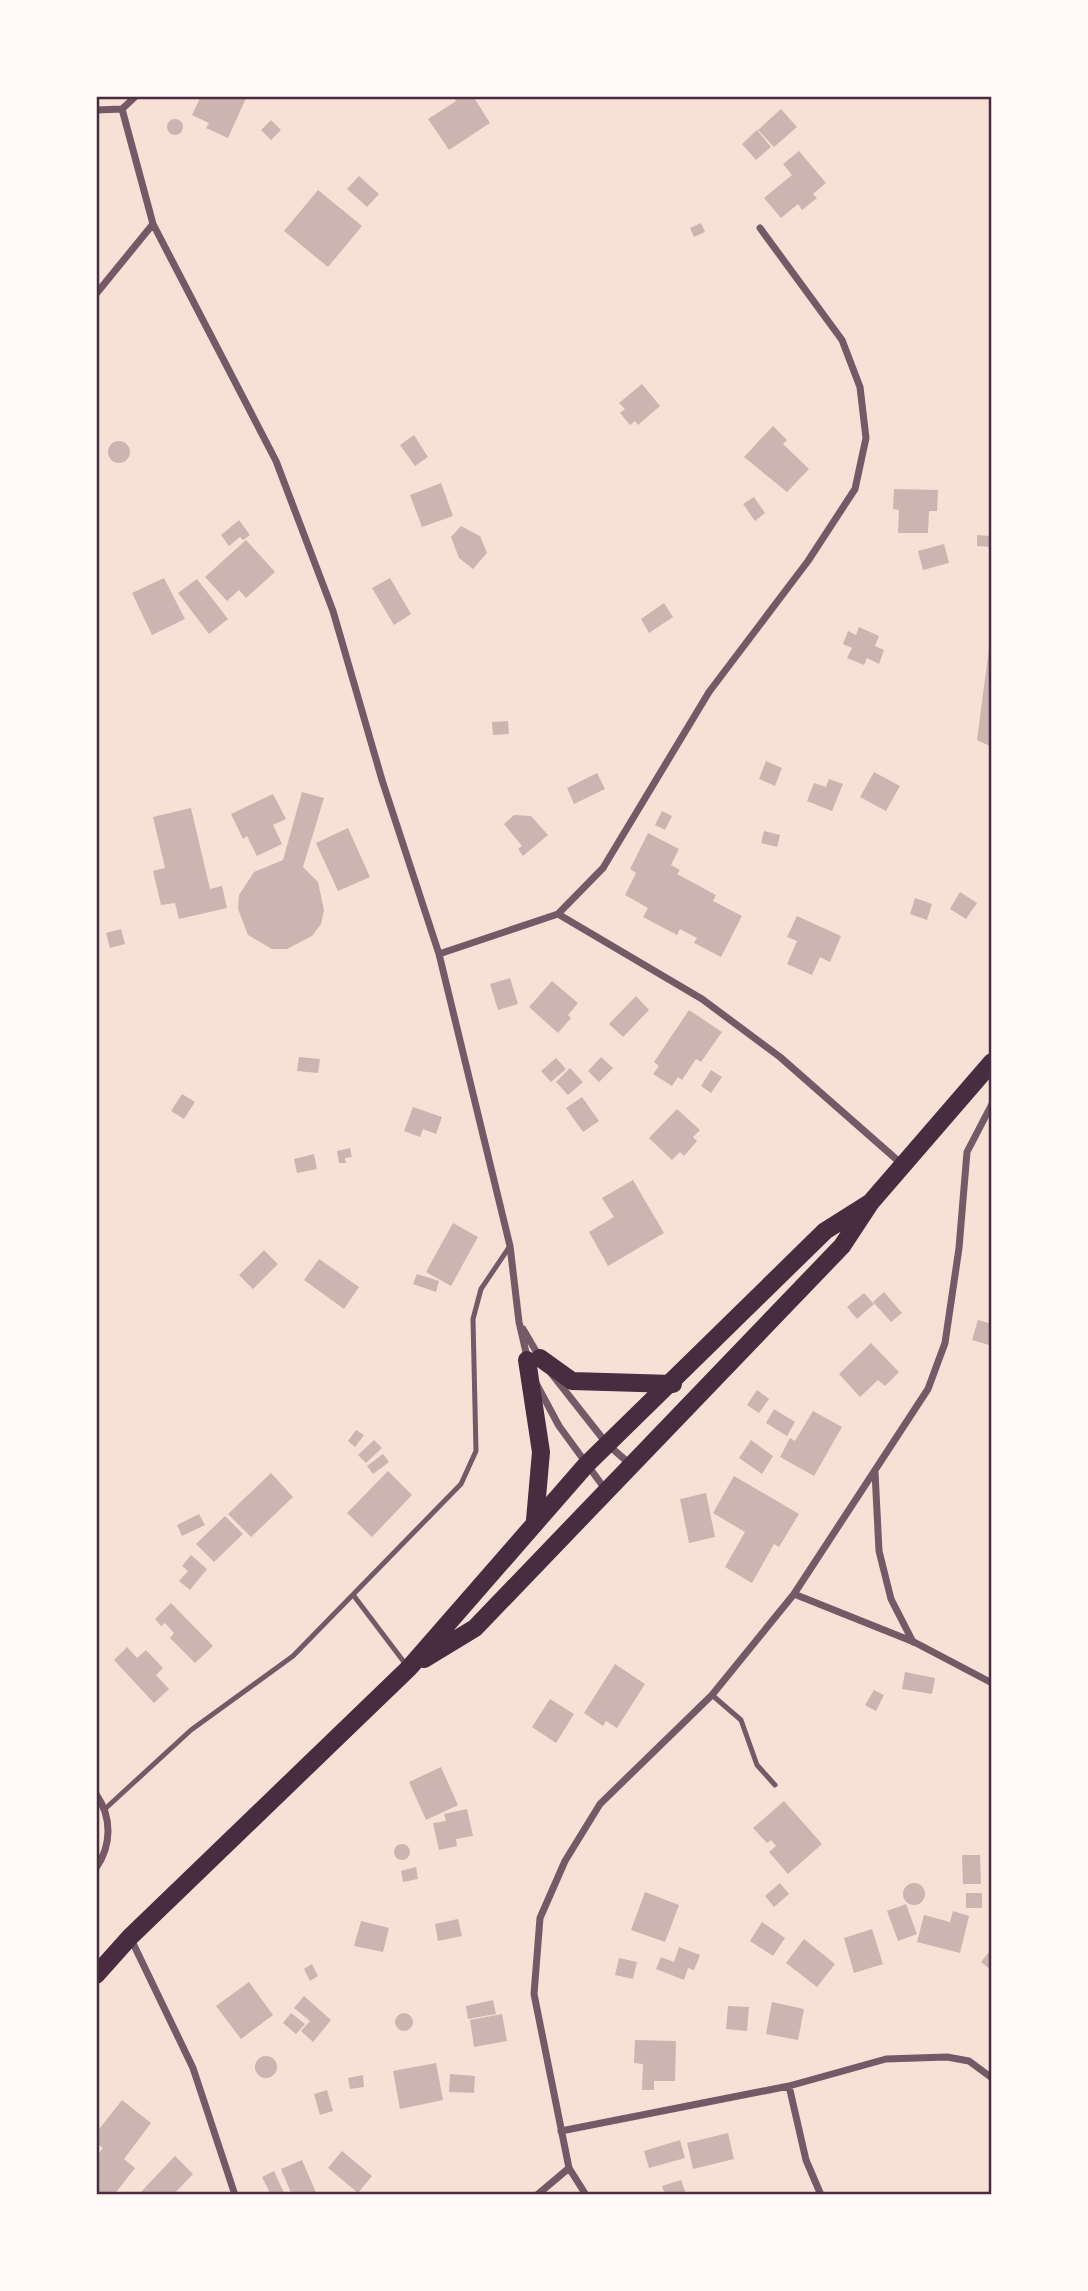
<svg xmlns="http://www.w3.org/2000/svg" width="1088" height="2291" viewBox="0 0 1088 2291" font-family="'Roboto Condensed',sans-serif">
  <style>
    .building { fill: #ccb4b1 }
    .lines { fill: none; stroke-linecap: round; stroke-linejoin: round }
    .service { stroke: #755966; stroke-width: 5 }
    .minor { stroke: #755966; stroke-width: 7 }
    .trunk { stroke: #4a2c40; stroke-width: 18 }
    .neatline { fill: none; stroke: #4a2c40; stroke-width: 2.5 }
  </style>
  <rect width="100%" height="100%" fill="#f7e1d7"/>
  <!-- building -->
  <path class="building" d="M 201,96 L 247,96 L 228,138 L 206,128 L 209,123 L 192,115 Z
    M 453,96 L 473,96 L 490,123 L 449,150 L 428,119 L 456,101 Z
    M 781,109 L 797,127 L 774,147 L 758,130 Z
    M167 127a8 8 0 1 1 16 0a8 8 0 1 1-16 0Z
    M 271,120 L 281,130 L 271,140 L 261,130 Z
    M 757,130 L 771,147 L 756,160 L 742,144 Z
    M 799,151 L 826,183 L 813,194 L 817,198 L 802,210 L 798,204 L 781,218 L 764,198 L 792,175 L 783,164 Z
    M 359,176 L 379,194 L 367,207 L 347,189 Z
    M 318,190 L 362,226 L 328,267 L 284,231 Z
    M 701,223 L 705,232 L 694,237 L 690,228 Z
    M 642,384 L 660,406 L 638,425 L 635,421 L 630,425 L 620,413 L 625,409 L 619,403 Z
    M 773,426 L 787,440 L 783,444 L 809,469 L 787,492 L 744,457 Z
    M 414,435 L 428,457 L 415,466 L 400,445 Z
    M108 452a11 11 0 1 1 22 0a11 11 0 1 1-22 0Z
    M 441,483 L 453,516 L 422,527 L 410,495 Z
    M 894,489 L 938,490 L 937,511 L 929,511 L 928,533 L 898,533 L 899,510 L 893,509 Z
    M 754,497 L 765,513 L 755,521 L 743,504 Z
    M 239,520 L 250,535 L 243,540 L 240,537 L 229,546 L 221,535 Z
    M 461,526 L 480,536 L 487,553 L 473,569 L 459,558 L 451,537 Z
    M 977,535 L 990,536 L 990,547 L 977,546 Z
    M 246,540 L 275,572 L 246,598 L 239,590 L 227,601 L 205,577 Z
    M 944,544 L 949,563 L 923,570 L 918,551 Z
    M 164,578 L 185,619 L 152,635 L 132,593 Z
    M 390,578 L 411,614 L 394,625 L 372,588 Z
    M 197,579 L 228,619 L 209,634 L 178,593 Z
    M 664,603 L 673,617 L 649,633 L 641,619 Z
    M 859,627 L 879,636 L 875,646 L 884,650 L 879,664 L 867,658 L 864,665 L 847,658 L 852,648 L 843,644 L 848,631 L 856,635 Z
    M 990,641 L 992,641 L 992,747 L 977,740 Z
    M 508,721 L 509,734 L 493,735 L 492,722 Z
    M 766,761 L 782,768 L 775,786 L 759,779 Z
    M 874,772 L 900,786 L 886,811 L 860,797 Z
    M 597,773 L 605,789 L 574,804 L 567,788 Z
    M 829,779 L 843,784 L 832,811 L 807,801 L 814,783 L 826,787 Z
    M 302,792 L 324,798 L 303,867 L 318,882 L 324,910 L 321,924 L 312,936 L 287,949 L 272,949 L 248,935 L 238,909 L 239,895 L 254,872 L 283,860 Z
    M 273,794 L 286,819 L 273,825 L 282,844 L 257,856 L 247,836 L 243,839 L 231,814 Z
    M 191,808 L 210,889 L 222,886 L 227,908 L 179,919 L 175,903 L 161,905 L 153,871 L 165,868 L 153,817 Z
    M 662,811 L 672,816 L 665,830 L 655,825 Z
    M 514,815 L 531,816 L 548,835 L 523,856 L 518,849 L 522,846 L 504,824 Z
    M 348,828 L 370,877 L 338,891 L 316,843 Z
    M 764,831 L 780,835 L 777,847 L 761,843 Z
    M 648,833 L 679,849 L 671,865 L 680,870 L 677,874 L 716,895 L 713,901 L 742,916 L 721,957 L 694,943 L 697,938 L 680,929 L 677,935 L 643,917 L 648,908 L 625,895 L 636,873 L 630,869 Z
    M 960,892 L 977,903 L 966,919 L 950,909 Z
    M 915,898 L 932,904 L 927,920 L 910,914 Z
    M 797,916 L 841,936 L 830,962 L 820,957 L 812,975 L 787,964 L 797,941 L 787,937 Z
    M 121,929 L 125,944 L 110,948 L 106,933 Z
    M 510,978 L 518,1004 L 498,1010 L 490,984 Z
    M 552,981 L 578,1003 L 568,1015 L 571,1018 L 558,1033 L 529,1007 Z
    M 636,996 L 649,1010 L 623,1037 L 609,1024 Z
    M 689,1010 L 722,1032 L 701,1062 L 696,1059 L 682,1080 L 678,1077 L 672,1086 L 653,1074 L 659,1066 L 654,1062 Z
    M 299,1057 L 320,1059 L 318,1073 L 297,1071 Z
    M 601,1057 L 613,1068 L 599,1082 L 588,1071 Z
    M 556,1058 L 566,1069 L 551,1082 L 541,1071 Z
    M 570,1068 L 583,1082 L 568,1095 L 556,1082 Z
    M 711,1070 L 722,1077 L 711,1093 L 701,1086 Z
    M 182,1094 L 195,1102 L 184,1119 L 171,1111 Z
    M 582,1097 L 599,1121 L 583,1132 L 566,1108 Z
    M 413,1107 L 442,1117 L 436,1134 L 423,1129 L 420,1137 L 404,1131 Z
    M 677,1109 L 700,1130 L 693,1137 L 697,1141 L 684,1156 L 680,1152 L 672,1160 L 649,1138 Z
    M 350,1148 L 352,1157 L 345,1158 L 346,1163 L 339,1163 L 337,1151 Z
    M 314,1154 L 317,1169 L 297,1173 L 294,1159 Z
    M 633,1180 L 664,1233 L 608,1266 L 589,1232 L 614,1217 L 602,1198 Z
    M 453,1223 L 478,1237 L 451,1286 L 426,1272 Z
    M 264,1250 L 278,1264 L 253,1289 L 239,1275 Z
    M 319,1259 L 359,1287 L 344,1309 L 304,1280 Z
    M 417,1274 L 439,1281 L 436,1292 L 413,1284 Z
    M 884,1292 L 902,1313 L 891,1322 L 873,1302 Z
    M 864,1293 L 874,1304 L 857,1319 L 847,1307 Z
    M 978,1320 L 992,1324 L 989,1345 L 972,1340 Z
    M 871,1343 L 899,1372 L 885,1386 L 878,1380 L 860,1397 L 839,1374 Z
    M 757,1390 L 769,1399 L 759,1413 L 747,1405 Z
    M 774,1409 L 795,1422 L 787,1436 L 766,1423 Z
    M 813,1411 L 842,1427 L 814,1476 L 780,1457 L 790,1438 L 795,1441 Z
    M 356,1430 L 364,1435 L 355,1447 L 348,1441 Z
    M 374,1440 L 382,1448 L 366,1463 L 358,1455 Z
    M 751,1440 L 773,1456 L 762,1474 L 739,1458 Z
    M 383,1454 L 389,1462 L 373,1474 L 367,1466 Z
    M 388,1471 L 412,1495 L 372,1537 L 347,1513 Z
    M 271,1473 L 293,1497 L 251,1537 L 228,1514 Z
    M 734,1476 L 799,1514 L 779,1547 L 774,1544 L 752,1583 L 725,1567 L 745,1532 L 713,1513 Z
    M 706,1493 L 715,1537 L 689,1543 L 680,1499 Z
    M 199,1514 L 205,1525 L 182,1536 L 177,1525 Z
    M 225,1516 L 243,1534 L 214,1562 L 196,1544 Z
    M 191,1555 L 207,1569 L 190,1590 L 179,1581 L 188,1571 L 182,1566 Z
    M 171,1603 L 213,1646 L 195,1663 L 170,1638 L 174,1633 L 165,1623 L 161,1626 L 155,1619 Z
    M 127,1647 L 137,1658 L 146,1650 L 163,1668 L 156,1675 L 169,1689 L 154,1703 L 114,1660 Z
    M 615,1664 L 645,1684 L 617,1728 L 606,1721 L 603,1726 L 584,1713 Z
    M 905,1672 L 935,1678 L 932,1694 L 902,1689 Z
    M 874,1690 L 884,1695 L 876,1711 L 865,1705 Z
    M 550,1699 L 574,1714 L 556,1743 L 532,1727 Z
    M 441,1767 L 458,1805 L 426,1820 L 409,1782 Z
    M 784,1801 L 822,1844 L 788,1874 L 769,1852 L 776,1846 L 771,1840 L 767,1843 L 753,1828 Z
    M 467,1809 L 473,1836 L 456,1839 L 457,1846 L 439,1850 L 433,1823 L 446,1821 L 444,1814 Z
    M394 1852a8 8 0 1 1 16 0a8 8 0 1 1-16 0Z
    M 962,1855 L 980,1855 L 981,1884 L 963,1884 Z
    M 416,1867 L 418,1879 L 403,1882 L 401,1871 Z
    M 780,1883 L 789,1894 L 774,1907 L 765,1896 Z
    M903 1894a11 11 0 1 1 22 0a11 11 0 1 1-22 0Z
    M 645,1892 L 679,1905 L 665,1942 L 631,1930 Z
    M 966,1893 L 982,1893 L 982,1908 L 966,1908 Z
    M 906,1904 L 917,1934 L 898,1941 L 887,1911 Z
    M 953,1911 L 969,1916 L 960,1953 L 917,1942 L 924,1915 L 950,1922 Z
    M 458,1919 L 462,1936 L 438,1941 L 435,1924 Z
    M 361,1921 L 389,1928 L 383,1952 L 354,1946 Z
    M 762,1922 L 785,1938 L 773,1956 L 750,1941 Z
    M 872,1929 L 883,1964 L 854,1973 L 844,1938 Z
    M 804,1939 L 835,1964 L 817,1987 L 786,1963 Z
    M 679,1947 L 700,1955 L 694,1970 L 688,1968 L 684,1980 L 656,1969 L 661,1957 L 674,1962 Z
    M 992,1948 L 992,1971 L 981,1962 Z
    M 619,1958 L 637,1962 L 633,1979 L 615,1975 Z
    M 312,1964 L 318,1976 L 310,1981 L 304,1969 Z
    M 249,1982 L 273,2015 L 241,2039 L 216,2006 Z
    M 304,1996 L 331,2020 L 313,2042 L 301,2031 L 310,2021 L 294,2008 Z
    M 493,2000 L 496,2014 L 468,2019 L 466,2006 Z
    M 772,2002 L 804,2009 L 798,2040 L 766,2034 Z
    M 728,2006 L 749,2007 L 747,2031 L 726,2029 Z
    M 291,2013 L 305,2024 L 296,2034 L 283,2023 Z
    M395 2022a9 9 0 1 1 18 0a9 9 0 1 1-18 0Z
    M 502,2014 L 507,2041 L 474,2047 L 470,2020 Z
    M 635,2040 L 676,2041 L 675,2081 L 654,2081 L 654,2090 L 642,2090 L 643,2064 L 634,2063 Z
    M255 2067a11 11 0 1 1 22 0a11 11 0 1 1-22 0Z
    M 436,2063 L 443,2100 L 400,2109 L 393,2071 Z
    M 450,2074 L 475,2076 L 474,2093 L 449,2092 Z
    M 363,2075 L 364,2087 L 350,2089 L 348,2078 Z
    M 327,2090 L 333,2111 L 320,2115 L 314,2094 Z
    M 122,2100 L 151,2123 L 124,2159 L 135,2168 L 114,2195 L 96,2195 L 96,2157 L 103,2148 L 96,2143 L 96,2133 Z
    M 728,2133 L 734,2159 L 693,2169 L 687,2143 Z
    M 680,2140 L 685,2158 L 649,2168 L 644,2151 Z
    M 342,2151 L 372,2176 L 358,2193 L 328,2168 Z
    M 175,2156 L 193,2174 L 173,2195 L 138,2195 Z
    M 302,2160 L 317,2195 L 292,2195 L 281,2169 Z
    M 274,2171 L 285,2195 L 271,2195 L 262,2177 Z
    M 681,2180 L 686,2194 L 665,2195 L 662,2186 Z"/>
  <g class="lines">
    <!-- service -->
    <path class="service" d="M 354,1596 L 407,1666
      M 712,1695 L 741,1720 L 757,1765 L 775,1785
      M 106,1808 L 191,1730 L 293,1656 L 461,1484 L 476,1451 L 473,1319 L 481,1289 L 510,1246"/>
    <!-- minor -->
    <path class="minor" d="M 122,109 L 153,224 L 276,461 L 333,611 L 382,780 L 439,954 L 510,1246 L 519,1322 L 528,1361
      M 96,110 L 122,109 L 136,96
      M 96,294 L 153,224
      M 558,914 L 702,999 L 780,1057 L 904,1166
      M 439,954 L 558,914 L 603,868 L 709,692 L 808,561 L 855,489 L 866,438 L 860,387 L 842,340 L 760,228
      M 523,1329 L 540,1358
      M 551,1373 L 607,1444 L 630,1464
      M 537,1385 L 559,1426 L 605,1489
      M 875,1472 L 879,1551 L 891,1599 L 913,1642
      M 794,1594 L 914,1642 L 992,1683
      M 96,1794 C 112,1817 112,1845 96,1868
      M 130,1937 L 193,2068 L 235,2195
      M 789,2086 L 806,2160 L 821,2195
      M 561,2131 L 789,2086 L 886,2059 L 947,2057 L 969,2061 L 992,2078
      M 537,2195 L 569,2168
      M 586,2195 L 569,2168 L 534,1994 L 540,1918 L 565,1861 L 600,1804 L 712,1695 L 794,1594 L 928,1389 L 945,1343 L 959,1248 L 967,1152 L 992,1104"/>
    <!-- trunk -->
    <path class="trunk" d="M 540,1358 L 572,1381 L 673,1384
      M 527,1360 L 541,1452 L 535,1520
      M 424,1659 L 475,1628 L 842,1246 L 871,1202 L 992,1062
      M 96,1975 L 130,1937 L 409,1668 L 586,1465 L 825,1231 L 871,1202"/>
  </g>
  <!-- border -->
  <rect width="1088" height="2291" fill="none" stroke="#fffaf5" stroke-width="196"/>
  <rect x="98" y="98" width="892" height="2095" class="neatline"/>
</svg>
